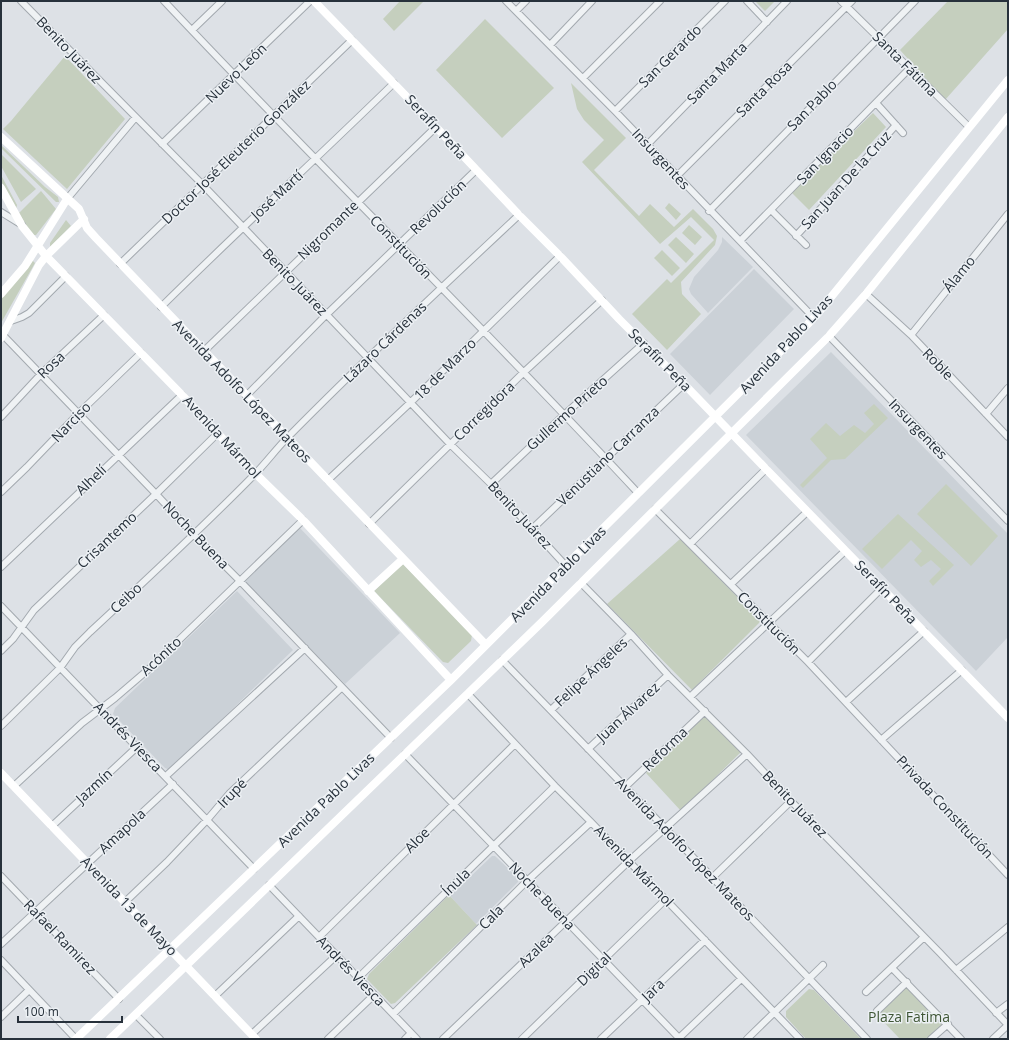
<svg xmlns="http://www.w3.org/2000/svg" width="1009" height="1040" viewBox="0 0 1009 1040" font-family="'Open Sans',sans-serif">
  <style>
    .built { fill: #cbd1d7 }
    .green { fill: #c5cfbe }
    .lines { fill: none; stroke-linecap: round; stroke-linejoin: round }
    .street-casing { stroke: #a3a9af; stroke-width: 8 }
    .street { stroke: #eff2f4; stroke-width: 6 }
    .secondary { stroke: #fff; stroke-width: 8 }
    .labels { text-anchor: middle; stroke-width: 3; stroke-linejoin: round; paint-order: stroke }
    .street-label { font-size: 14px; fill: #27313b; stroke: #ecf0f4 }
    .park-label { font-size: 14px; fill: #3f5635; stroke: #ecf0f4 }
  </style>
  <rect width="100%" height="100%" fill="#dde1e6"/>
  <!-- built -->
  <path class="built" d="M 722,237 L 753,267 L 708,313 L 691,294 L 689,289 L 694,277 L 718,250 L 722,242 Z
    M 754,269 L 794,309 L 710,395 L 670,354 Z
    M 831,352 L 1008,534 L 1008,637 L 976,671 L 746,435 Z
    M 298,526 L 400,633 L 345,684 L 243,580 Z
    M 237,591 L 293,650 L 170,770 L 165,768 L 113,714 L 115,708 Z
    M 492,856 L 495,856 L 518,878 L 518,882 L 476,924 L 450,896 Z"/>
  <!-- green -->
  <path class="green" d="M 400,1 L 424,1 L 394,31 L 383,19 Z
    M 755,1 L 775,1 L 765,11 Z
    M 948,1 L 1008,1 L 1008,29 L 945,100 L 900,50 Z
    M 485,19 L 554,88 L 502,138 L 436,70 Z
    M 65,56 L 125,119 L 67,189 L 3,129 L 11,121 Z
    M 571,83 L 626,138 L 594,170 L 639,216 L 650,204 L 674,227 L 693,209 L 713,229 L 717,236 L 715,245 L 681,282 L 682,294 L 701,314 L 667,350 L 632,314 L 667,279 L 671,283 L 714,240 L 691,217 L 660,244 L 582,162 L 604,140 L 584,120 L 577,109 Z
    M 873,113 L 886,127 L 809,210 L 791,192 Z
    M 1,145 L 45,187 L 58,197 L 59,202 L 56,202 L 1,148 Z
    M 1,154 L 36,189 L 21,202 L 1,166 Z
    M 1,175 L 17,205 L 16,209 L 1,181 Z
    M 41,191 L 56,209 L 36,235 L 32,235 L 19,213 Z
    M 669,203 L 681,214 L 676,220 L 665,208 Z
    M 66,220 L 71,226 L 50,247 L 50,243 Z
    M 689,225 L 702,237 L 695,245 L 682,233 Z
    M 676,237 L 694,254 L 686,263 L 668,245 Z
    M 662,250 L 680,268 L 672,276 L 654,258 Z
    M 32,260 L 35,263 L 1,323 L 1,297 Z
    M 874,404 L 888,418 L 845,459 L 831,460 L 803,488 L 800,485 L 827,458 L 810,439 L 826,423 L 840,436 L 854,425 L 865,433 L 874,424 L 864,413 Z
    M 946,484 L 998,536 L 971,566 L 917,514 Z
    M 898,514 L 954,565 L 933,586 L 929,581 L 941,569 L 931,560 L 921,567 L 914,560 L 922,551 L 911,540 L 882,569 L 862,549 Z
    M 680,539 L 761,621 L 692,690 L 607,604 Z
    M 403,564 L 472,635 L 471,641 L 448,663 L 443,662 L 374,591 Z
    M 704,716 L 741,752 L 681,811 L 646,773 Z
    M 449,895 L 477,925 L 395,1003 L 391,1004 L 367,979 L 369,974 Z
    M 908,983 L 946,1023 L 928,1039 L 900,1039 L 876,1014 Z
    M 809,989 L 814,990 L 861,1039 L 806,1039 L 786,1017 L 786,1011 Z"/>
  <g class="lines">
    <defs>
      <path id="street" d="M 21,1 L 202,184 L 450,444 L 491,484 L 566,566
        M 164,1 C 320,167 483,326 638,493
        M 506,1 L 615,111 L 814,318
        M 747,1 L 767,22
        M 841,1 L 969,127
        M 516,11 L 526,1
        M 192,30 L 222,1
        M 550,45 L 592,1
        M 583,78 L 660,1
        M 876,103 L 903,133
        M 615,111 L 725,1
        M 162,144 L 310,1
        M 647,145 L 787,1
        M 677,176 L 852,1
        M 67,199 L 135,118
        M 771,210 L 806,245
        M 709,211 L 915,1
        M 1,212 L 22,225
        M 796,236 L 896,125
        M 740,241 L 909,69
        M 120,264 L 352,40
        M 866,294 L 911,335 L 1008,437
        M 161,307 C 238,231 317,158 394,83
        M 11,321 L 22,317 L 29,313 L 66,276
        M 1,333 L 156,494 L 194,535 L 240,581 L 391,738
        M 911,335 L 1008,214
        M 829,336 L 1008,521
        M 204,351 L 436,127
        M 246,396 L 326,315 L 476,170
        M 986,414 L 1008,388
        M 1,417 L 41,374 L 104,315
        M 328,480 L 410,403 L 560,256
        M 491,484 L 564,415 L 644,343
        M 1,492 L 27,467 L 79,413 L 141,353
        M 655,509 L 808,662 L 1008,875
        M 369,524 L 524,372 L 602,300
        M 532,529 L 684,384
        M 690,544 L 766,469
        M 1,567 L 182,395
        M 581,583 L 631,634 L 668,675 L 747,754 L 791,801 L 940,953 L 1008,1025
        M 731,584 L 807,512
        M 1,606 L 254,869
        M 1,651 L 13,639 L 34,610 L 156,494 L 218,433
        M 502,660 L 665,828 L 867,1039
        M 808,662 L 882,588
        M 468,694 L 555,786 L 591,822 L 800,1039
        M 690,697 L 845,551
        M 846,702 L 924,631
        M 551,710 L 631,634
        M 1,726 L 60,668 L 75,647 L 90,632 C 145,581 201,529 254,475 C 266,463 276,449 288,437 C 363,361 441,288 519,215
        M 881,740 L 962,670
        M 588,749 L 668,675
        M 405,754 L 680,1039
        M 166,776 L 305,648
        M 14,786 L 82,723 L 115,698 L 150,668 L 303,520
        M 625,787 L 705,711
        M 52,826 L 137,747
        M 1,876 L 119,999
        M 712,878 L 791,801
        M 269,885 L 417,1039
        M 125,902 L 167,862 L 207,820 L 229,794 L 342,687
        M 319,937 L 515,744
        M 1,944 L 173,784
        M 1,960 L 76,1039
        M 892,968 L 961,1039
        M 956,970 L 1008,927
        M 358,978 L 555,786
        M 866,992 L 924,937
        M 215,996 L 299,916
        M 877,1011 L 907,982
        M 996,1013 L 1008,1004
        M 393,1014 L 527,881 L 591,822
        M 136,1015 L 160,1039
        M 1,1017 L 29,990
        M 252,1034 L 337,955
        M 328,1039 L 374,995
        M 405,1039 L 411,1033
        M 443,1039 L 629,861 L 747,754
        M 522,1039 L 666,899
        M 601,1039 L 705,940
        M 678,1039 L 741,979
        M 747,1039 L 823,965
        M 931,1039 L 948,1024
        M 993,1039 L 1008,1025"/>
    </defs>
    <!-- street casing -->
    <use href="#street" class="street-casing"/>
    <!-- street -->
    <use href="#street" class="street"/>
    <!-- secondary -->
    <path class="secondary" d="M 314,1 L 436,127 L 519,215 L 560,256 L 619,319 L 684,384 L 766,469 L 1008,718
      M 1,137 L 79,209 L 87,228 L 96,238 L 486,645
      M 1,188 L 22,226 L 46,256 L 182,395 L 256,474 L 303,520 L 451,680
      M 1,294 L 25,266 L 67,199
      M 1,338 L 39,265 L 46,256 L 84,219
      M 368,591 L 403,559
      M 1,773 L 256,1039
      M 76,1039 L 451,680 L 814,318 L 1008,80
      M 110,1039 L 542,622 L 829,336 L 866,294 L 1008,117"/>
  </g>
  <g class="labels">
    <!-- street labels -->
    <g class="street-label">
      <text transform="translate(69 50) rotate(46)" y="5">Benito Juárez</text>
      <text transform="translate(670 56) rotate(-45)" y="5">San Gerardo</text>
      <text transform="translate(905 64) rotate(45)" y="5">Santa Fátima</text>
      <text transform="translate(236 73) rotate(-44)" y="5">Nuevo León</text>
      <text transform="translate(717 73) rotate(-46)" y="5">Santa Marta</text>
      <text transform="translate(764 89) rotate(-45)" y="5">Santa Rosa</text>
      <text transform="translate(812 105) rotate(-46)" y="5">San Pablo</text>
      <text transform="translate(436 127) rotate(47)" y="5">Serafín Peña</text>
      <text transform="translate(236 152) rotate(-44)" y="5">Doctor José Eleuterio González</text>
      <text transform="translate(825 155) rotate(-46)" y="5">San Ignacio</text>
      <text transform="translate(661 159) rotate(47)" y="5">Insurgentes</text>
      <text transform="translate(846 180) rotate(-48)" y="5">San Juan De la Cruz</text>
      <text transform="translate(277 195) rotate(-43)" y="5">José Martí</text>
      <text transform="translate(438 207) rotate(-44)" y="5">Revolución</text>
      <text transform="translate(328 230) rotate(-44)" y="5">Nigromante</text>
      <text transform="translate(401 247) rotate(46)" y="5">Constitución</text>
      <text transform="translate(959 274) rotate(-51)" y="5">Álamo</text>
      <text transform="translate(295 282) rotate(46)" y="5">Benito Juárez</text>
      <text transform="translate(385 342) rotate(-44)" y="5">Lázaro Cárdenas</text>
      <text transform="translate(786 344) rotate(-47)" y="5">Avenida Pablo Livas</text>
      <text transform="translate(660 360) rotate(45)" y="5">Serafín Peña</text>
      <text transform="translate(938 364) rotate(46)" y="5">Roble</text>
      <text transform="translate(51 365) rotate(-44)" y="5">Rosa</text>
      <text transform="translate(445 369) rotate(-45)" y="5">18 de Marzo</text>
      <text transform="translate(242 391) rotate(46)" y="5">Avenida Adolfo López Mateos</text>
      <text transform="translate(484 411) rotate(-44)" y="5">Corregidora</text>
      <text transform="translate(567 413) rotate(-42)" y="5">Gullermo Prieto</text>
      <text transform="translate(71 422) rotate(-46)" y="5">Narciso</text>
      <text transform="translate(918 429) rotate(46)" y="5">Insurgentes</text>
      <text transform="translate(222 437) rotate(47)" y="5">Avenida Mármol</text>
      <text transform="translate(608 456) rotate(-44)" y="5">Venustiano Carranza</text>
      <text transform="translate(91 480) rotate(-44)" y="5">Alhelí</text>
      <text transform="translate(520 515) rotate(47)" y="5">Benito Juárez</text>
      <text transform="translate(196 535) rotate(46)" y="5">Noche Buena</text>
      <text transform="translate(107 540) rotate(-43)" y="5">Crisantemo</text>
      <text transform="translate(558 574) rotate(-45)" y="5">Avenida Pablo Livas</text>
      <text transform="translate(886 592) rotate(46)" y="5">Serafín Peña</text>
      <text transform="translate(126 598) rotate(-43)" y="5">Ceibo</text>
      <text transform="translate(769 623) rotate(45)" y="5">Constitución</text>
      <text transform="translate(161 656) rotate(-43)" y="5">Acónito</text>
      <text transform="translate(591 672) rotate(-43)" y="5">Felipe Ángeles</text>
      <text transform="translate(628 712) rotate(-43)" y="5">Juan Álvarez</text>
      <text transform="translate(128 737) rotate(46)" y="5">Andrés Viesca</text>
      <text transform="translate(665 749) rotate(-44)" y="5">Reforma</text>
      <text transform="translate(94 786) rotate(-43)" y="5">Jazmín</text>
      <text transform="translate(232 793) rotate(-46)" y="5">Irupé</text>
      <text transform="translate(326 800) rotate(-44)" y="5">Avenida Pablo Livas</text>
      <text transform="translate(795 804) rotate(46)" y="5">Benito Juárez</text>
      <text transform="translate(945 807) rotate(47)" y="5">Privada Constitución</text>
      <text transform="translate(122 831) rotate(-43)" y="5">Amapola</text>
      <text transform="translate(417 840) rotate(-45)" y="5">Aloe</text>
      <text transform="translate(685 849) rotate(46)" y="5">Avenida Adolfo López Mateos</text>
      <text transform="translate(634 866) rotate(46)" y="5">Avenida Mármol</text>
      <text transform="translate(456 882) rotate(-44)" y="5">Ínula</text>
      <text transform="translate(542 896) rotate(46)" y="5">Noche Buena</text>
      <text transform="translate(129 906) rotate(46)" y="5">Avenida 13 de Mayo</text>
      <text transform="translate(491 917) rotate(-45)" y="5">Cala</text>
      <text transform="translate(60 937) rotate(46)" y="5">Rafael Ramirez</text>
      <text transform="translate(536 950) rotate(-44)" y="5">Azalea</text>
      <text transform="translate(594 969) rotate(-44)" y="5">Digital</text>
      <text transform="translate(351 971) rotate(46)" y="5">Andrés Viesca</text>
      <text transform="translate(653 990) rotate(-44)" y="5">Jara</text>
    </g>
    <!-- park labels -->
    <g class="park-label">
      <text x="909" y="1022">Plaza Fatima</text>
    </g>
  </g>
  <!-- border -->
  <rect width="1009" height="1040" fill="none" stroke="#27313b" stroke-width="4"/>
  <!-- scale -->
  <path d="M18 1016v6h104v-6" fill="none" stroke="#27313b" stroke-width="2"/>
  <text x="24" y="1016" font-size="12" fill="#27313b" stroke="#ecf0f4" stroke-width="3" paint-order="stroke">100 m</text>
</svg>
